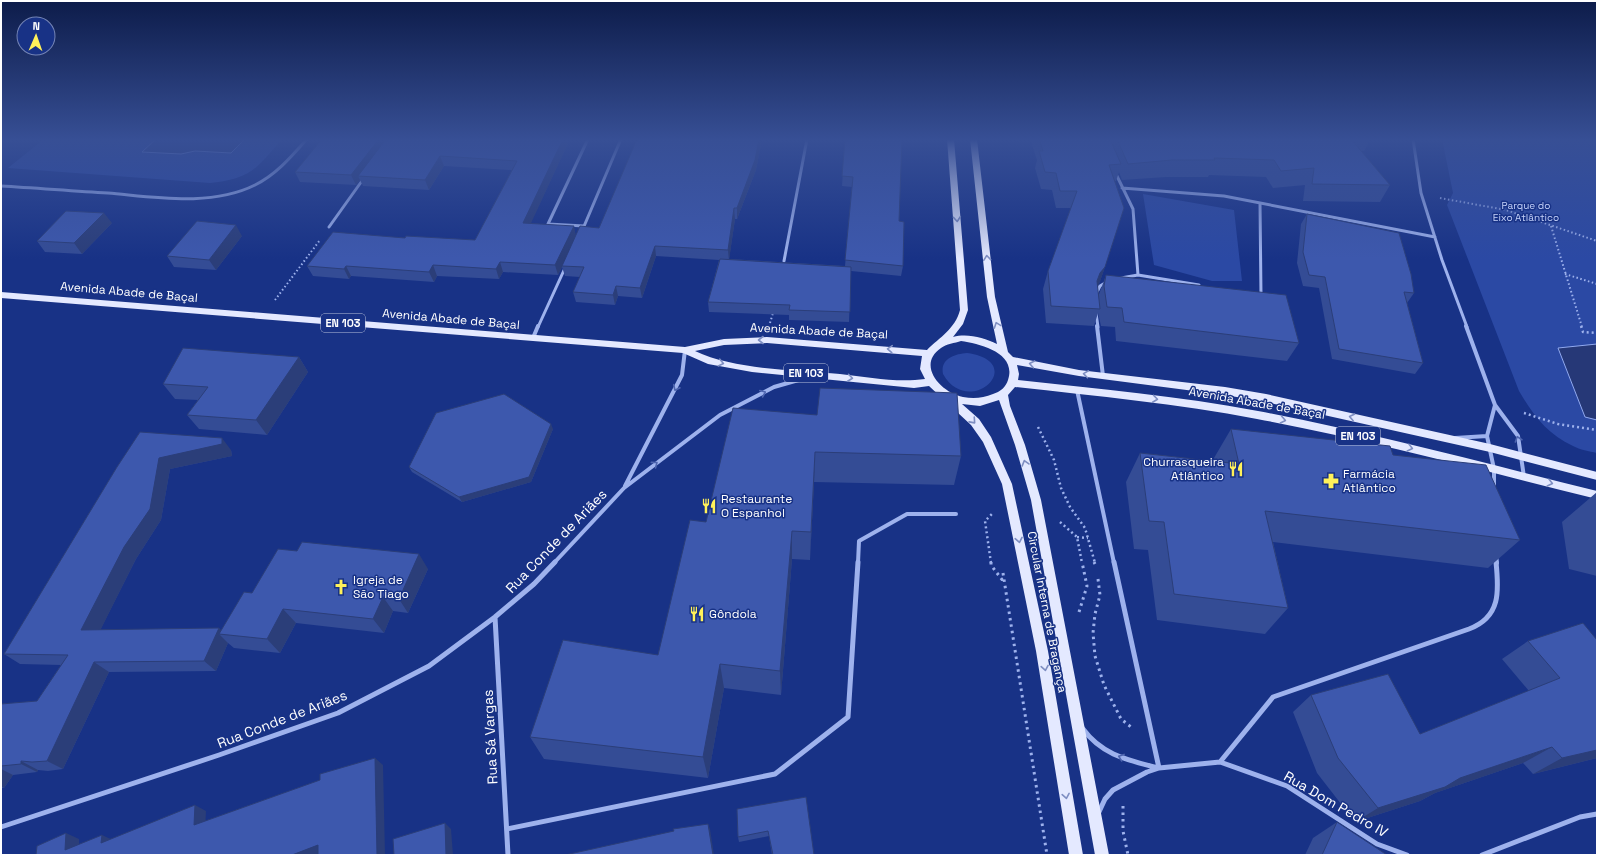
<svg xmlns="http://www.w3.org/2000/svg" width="1598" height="856" viewBox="0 0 1598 856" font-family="'Space Grotesk',sans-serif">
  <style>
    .green { fill: #2b49a4 }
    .water { fill: #263877; stroke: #91a9ef }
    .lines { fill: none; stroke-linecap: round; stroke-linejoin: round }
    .path-far2 { stroke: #9eb2ed; stroke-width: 2; stroke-dasharray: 1.5 2.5; stroke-linecap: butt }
    .path-far1 { stroke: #9eb2ed; stroke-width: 2.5; stroke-dasharray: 2 3; stroke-linecap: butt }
    .path { stroke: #9eb2ed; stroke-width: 3; stroke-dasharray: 2.5 4; stroke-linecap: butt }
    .minor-far2 { stroke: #9eb2ed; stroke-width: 3 }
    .minor-far1 { stroke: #9eb2ed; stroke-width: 4 }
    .minor { stroke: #9eb2ed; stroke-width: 5 }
    .primary { fill: #e4e9ff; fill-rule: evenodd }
    .wall { fill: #344c95 }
    .shaded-wall { fill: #2b3e79 }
    .building { fill: #3d58ad; stroke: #2b3e79 }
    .oneway { stroke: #7e8ec2 }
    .oneway2 { stroke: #4e65af }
    .labels { text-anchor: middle; stroke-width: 3; stroke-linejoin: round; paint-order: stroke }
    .far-park-label { font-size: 10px; fill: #c4d1f9; stroke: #183286 }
    .shield { fill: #183286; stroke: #bac2db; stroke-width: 1 }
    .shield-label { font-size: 11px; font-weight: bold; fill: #fff }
    .street-label { font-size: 12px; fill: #fff; stroke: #183286 }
    .poi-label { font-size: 12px; fill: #fff; stroke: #183286; text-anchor: start }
    .near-street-label { font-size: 14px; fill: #fff; stroke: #183286 }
  </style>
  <rect width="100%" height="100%" fill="#183286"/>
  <!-- green -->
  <path class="green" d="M 44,139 L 282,139 C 257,168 251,179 210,183 L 8,168 Z
    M 1442,139 L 1597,139 L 1597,453 C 1589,451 1580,450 1573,446 C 1547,434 1533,415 1519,391 L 1447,205 L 1453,193 Z
    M 1143,194 L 1234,210 L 1242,281 L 1212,281 L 1154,265 Z
    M 967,353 C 1030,362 969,420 943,374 C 940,359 954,354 967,353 Z"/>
  <!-- water -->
  <path class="water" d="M 156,139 L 245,139 L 231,153 L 195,151 L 181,154 L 142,152 Z
    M 1597,344 L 1597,420 L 1585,417 L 1558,348 Z"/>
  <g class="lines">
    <!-- path-far2 -->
    <path class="path-far2" d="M 1440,198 L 1506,210 L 1597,241
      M 1551,226 L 1582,327
      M 1565,274 L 1597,284
      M 275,300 L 320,240
      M 770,323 L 773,313"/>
    <!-- path-far1 -->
    <path class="path-far1" d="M 1581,326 L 1583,332 L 1597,333
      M 1524,413 L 1558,424 L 1597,430
      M 1038,427 L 1054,460 L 1061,488 L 1070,507 L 1085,528 L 1095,563
      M 1060,522 L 1077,537 L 1082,563
      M 1077,537 L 1088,538
      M 991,563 L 985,521 L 992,514"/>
    <!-- path -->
    <path class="path" d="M 991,562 L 991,565 L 1003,581
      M 1094,562 L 1095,564
      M 1003,573 L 1047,855
      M 1098,579 L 1100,595 L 1095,614 L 1093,633 L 1095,656 L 1104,685 L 1121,719 L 1131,727
      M 1079,612 L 1087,586 L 1082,562
      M 1123,806 L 1123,831 L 1128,855"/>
    <!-- minor-far2 -->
    <path class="minor-far2" d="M 1413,139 L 1421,193 L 1442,260 L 1467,327
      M 1115,172 L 1133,209 L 1138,275 L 1199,285
      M 1,186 C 37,188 72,191 108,193 C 155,197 211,207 255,185 C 276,175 292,156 307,139
      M 1122,188 L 1224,196 L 1435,237
      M 1260,203 L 1261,295
      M 584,226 L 548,224 L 588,139
      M 329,227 L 364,178
      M 582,231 L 621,139
      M 784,261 L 807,139
      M 1121,278 L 1138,275
      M 1096,294 L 1100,286 L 1105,283
      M 1096,313 L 1098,327
      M 538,327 L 565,268"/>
    <!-- minor-far1 -->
    <path class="minor-far1" d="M 1097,326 L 1103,376
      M 1466,326 L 1495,405 L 1518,436 L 1524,477
      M 533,338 L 538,326
      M 1077,390 L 1114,563
      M 1487,436 L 1494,469 L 1494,489
      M 1455,438 L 1487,436 L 1495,405
      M 625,486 L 682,375 L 685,350
      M 1496,555 L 1497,563
      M 554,563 L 624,488 L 720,415 L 774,387 L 809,377
      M 858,563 L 859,541 L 907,514 L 956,514"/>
    <!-- minor -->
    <path class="minor" d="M 1114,562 L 1159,768
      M 495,617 L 508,855
      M 1083,729 C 1102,755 1128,760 1158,768
      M 1220,762 L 1273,697 L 1469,629 C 1501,617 1499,591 1496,562
      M 1098,814 L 1105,799 L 1113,790 L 1147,772 L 1159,768 L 1220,762 L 1287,786 L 1377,844 L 1407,855
      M 1,827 L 219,755 L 338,713 L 429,666 L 495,617 L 534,584 L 555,562
      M 507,829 L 775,774 L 848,717 L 858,562
      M 1482,855 L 1580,817 L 1597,814"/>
    <!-- primary -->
    <path class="primary" d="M 947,139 L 954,139 L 968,310 L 963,324 L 953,337 C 968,333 984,338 997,344 L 987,297 L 970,139 L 977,139 L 995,297 L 1008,352 L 1013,357 L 1079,370 L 1225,387 L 1266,394 L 1490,444 L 1597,472 L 1597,480 L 1490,452 L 1266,402 L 1225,395 L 1079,376 L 1017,365 L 1019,374 L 1018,380 C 1098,389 1179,396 1258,411 C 1372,433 1484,463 1597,491 L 1597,499 C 1484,471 1371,440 1257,419 C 1177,404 1096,396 1015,387 L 1008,395 L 1010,406 L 1025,445 L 1041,500 L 1109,855 L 1095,855 L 1031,500 L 1015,445 L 999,400 L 980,406 L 962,404 L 979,419 L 991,437 L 1012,484 L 1048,651 L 1083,855 L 1069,855 L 1036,651 L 1002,484 L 983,442 L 971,425 L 929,386 L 914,388 L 752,372 L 708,364 L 683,353 L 1,298 L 1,292 L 685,347 L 724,339 L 767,337 L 927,350 C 940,337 955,329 960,310 ZM 961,341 C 981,344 1017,353 1008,380 C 1006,387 1000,392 993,394 C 983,398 974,399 963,397 C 941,393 916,365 941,348 C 946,344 955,343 961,341 ZM 767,343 L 922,356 L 920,369 L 925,379 C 897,383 868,377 840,374 C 796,370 735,370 695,351 L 724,345 Z"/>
  </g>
  <!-- wall -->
  <path class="wall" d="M 570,139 L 530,224 L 576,236 L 599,228 L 761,144 L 756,170 L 737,219 L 735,219 L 729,259 L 845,266 L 852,187 L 842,186 L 845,139 L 899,221 L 903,266 L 901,276 L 851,271 L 849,322 L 789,320 L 789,315 L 709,312 L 708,302 L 719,260 L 656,256 L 642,298 L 618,296 L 615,305 L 576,302 L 573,292 L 580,277 L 565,276 L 562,267 L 558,275 L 503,272 L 499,279 L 437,276 L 434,282 L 351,276 L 349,279 L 313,276 L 307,266 L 405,238 L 475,240 L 512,170 L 444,166 L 429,190 L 363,186 L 360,180 L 356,185 L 300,182 L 295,172 Z
    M 1030,139 L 1371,139 L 1364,151 L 1361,151 L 1390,185 L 1380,202 L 1303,201 L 1305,185 L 1273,188 L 1266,177 L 1209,175 L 1208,177 L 1166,177 L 1122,180 L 1119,172 L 1116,181 L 1115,181 L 1105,267 L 1099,284 L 1097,286 L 1098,297 L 1106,275 L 1299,343 L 1287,361 L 1116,341 L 1115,327 L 1101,326 L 1098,313 L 1094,326 L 1046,323 L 1043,289 L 1048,271 L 1071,208 L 1056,208 L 1052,190 L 1041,189 L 1035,168 L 1037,160 Z
    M 1307,214 L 1414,293 L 1407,303 L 1423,363 L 1415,374 L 1332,359 L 1319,288 L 1303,286 L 1297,263 L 1301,224 Z
    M 112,223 L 82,254 L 45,252 L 37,241 Z
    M 242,236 L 216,270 L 174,267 L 167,256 Z
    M 299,357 L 308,372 L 267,435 L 199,429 L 187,415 L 198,400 L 175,399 L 163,384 Z
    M 817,415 L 961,456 L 954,485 L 814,482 L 810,560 L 792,559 L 781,695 L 724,688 L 708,778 L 544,759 L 530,737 L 658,655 L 706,522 Z
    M 553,429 L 531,482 L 462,502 L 412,472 L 409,467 Z
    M 1231,429 L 1393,455 L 1520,540 L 1488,568 L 1273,542 L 1288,608 L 1265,634 L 1157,620 L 1148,550 L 1134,549 L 1126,482 L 1140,453 L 1214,461 L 1214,458 Z
    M 231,450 L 232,456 L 170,469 L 161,520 L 136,559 L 100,630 L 219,628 L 221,631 L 252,593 L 428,569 L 408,613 L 393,611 L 384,633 L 296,623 L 280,653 L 234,648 L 228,643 L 216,671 L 109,672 L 63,769 L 48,771 L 38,770 L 37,772 L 13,775 L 4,788 L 1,788 L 1,704 L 37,701 L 61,665 L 20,664 L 4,654 L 117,467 Z
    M 1597,492 L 1597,576 L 1569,569 L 1562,522 Z
    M 1597,640 L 1597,758 L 1533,774 L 1523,763 L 1435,793 L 1420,801 L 1355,822 L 1317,773 L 1293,712 L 1311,695 L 1420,734 L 1529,691 L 1502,659 L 1528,641 Z
    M 737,809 L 814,855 L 772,855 L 769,836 L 739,842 L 738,837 Z
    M 1337,822 L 1387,855 L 1305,855 L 1313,838 Z"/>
  <!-- shaded-wall -->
  <path class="shaded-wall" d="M 379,139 L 391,139 L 358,176 L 360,180 L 356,185 L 351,175 Z
    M 563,139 L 570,139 L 526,234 L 523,223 Z
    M 759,139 L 762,139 L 756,170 L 737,219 L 737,208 Z
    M 440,156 L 444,166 L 429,190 L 425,180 Z
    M 734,208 L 735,219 L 729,261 L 728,250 Z
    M 104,213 L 112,223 L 82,254 L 74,243 Z
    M 236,225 L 242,236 L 216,270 L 209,260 Z
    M 574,226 L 576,236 L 562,266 L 562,267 L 558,275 L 555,265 Z
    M 655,246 L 656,256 L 642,298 L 640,288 Z
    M 500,262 L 503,272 L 499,279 L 496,269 Z
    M 433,265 L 437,276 L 434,282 L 429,272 Z
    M 346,266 L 351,276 L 349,279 L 344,269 Z
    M 1105,267 L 1099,284 L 1094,290 L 1100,273 Z
    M 616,286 L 618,296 L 615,305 L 613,295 Z
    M 299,357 L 308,372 L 267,435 L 256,420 Z
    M 551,424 L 553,429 L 531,482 L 462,502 L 459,497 Z
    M 222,438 L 231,450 L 232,456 L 170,469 L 161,520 L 136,559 L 95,641 L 81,630 L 159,458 Z
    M 815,452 L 814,482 L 810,560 L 811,532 Z
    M 792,531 L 792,559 L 781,695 L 780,671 Z
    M 419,554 L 428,569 L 408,613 L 399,599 Z
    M 383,597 L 393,611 L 384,633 L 373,619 Z
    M 283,609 L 296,623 L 280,653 L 267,639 Z
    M 219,628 L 226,635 L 219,634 L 228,643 L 216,671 L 204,661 Z
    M 94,662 L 109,672 L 63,769 L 47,761 Z
    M 720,664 L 724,688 L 708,778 L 703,757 Z
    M 1552,747 L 1523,763 L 1435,793 L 1420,801 L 1355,822 L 1378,808 L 1460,778 Z
    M 1597,750 L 1597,758 L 1533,774 L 1562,758 Z
    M 375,758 L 383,765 L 385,855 L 377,855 Z
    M 21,761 L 38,770 L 37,772 L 21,764 Z
    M 1,769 L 13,775 L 4,788 L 1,786 Z
    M 195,805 L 206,811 L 205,832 L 194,825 Z
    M 445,823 L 451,829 L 453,855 L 446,855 Z
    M 708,824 L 710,829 L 714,855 L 713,855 Z
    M 66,833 L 79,839 L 79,855 L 65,850 Z
    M 102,835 L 115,841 L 101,843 Z
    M 318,845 L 327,851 L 316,855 L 292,855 Z"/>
  <!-- building -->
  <path class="building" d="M 322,139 L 379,139 L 351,175 L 295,172 Z
    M 386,139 L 563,139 L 523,223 L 574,226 L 555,265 L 500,262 L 496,269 L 433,265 L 429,272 L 346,266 L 344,269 L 307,266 L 333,232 L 405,238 L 406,236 L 475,240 L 517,161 L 440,156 L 425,180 L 358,176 Z
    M 637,139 L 759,139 L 755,160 L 737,208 L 734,208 L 728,250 L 655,246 L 640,288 L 616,286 L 613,295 L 573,292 L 584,267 L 562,266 L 580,226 L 599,228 Z
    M 845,139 L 902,139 L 899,221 L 904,222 L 903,266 L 845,260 L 853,177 L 842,176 Z
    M 1039,139 L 1110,139 L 1121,164 L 1109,165 L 1124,208 L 1105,267 L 1100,273 L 1097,281 L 1100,309 L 1051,306 L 1048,271 L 1077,191 L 1060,191 L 1056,173 L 1045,172 L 1039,151 L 1043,151 Z
    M 1117,139 L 1351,139 L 1390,185 L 1312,184 L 1314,168 L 1281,171 L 1274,160 L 1214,158 L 1215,160 L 1172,160 L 1128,164 Z
    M 66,211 L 104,213 L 74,243 L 37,241 Z
    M 1307,214 L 1399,233 L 1411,274 L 1414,293 L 1404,292 L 1423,363 L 1339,349 L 1325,277 L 1309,275 L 1303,252 Z
    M 197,221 L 236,225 L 209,260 L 167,256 Z
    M 720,259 L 851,267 L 850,312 L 789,310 L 790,305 L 708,302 Z
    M 1106,275 L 1286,295 L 1299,343 L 1124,322 L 1122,308 L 1107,307 L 1104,286 Z
    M 183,348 L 299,357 L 256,420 L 187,415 L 208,387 L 163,384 Z
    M 820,388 L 957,393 L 961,456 L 815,452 L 811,532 L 792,531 L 780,671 L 720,664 L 703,757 L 530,737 L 563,640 L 658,655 L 690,520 L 706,522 L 733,408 L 817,415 Z
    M 504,394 L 551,424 L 529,477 L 459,497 L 409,467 L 436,413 Z
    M 1231,429 L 1390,446 L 1393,455 L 1486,465 L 1520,540 L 1265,511 L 1288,608 L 1174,594 L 1164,522 L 1149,521 L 1140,453 L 1239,464 Z
    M 140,432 L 222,438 L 222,444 L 159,458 L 150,509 L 124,547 L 81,630 L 219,628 L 204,661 L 94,662 L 47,761 L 32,762 L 21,761 L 21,764 L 1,766 L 1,704 L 37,701 L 68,655 L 4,654 L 117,467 Z
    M 302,542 L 419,554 L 399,599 L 383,597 L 373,619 L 283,609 L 267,639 L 219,634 L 244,592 L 252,593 L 278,549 L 297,551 Z
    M 1583,623 L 1597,640 L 1597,750 L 1562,758 L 1552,747 L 1460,778 L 1445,787 L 1378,808 L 1338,758 L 1311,695 L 1388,674 L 1420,734 L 1560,678 L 1528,641 Z
    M 375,758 L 377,855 L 318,855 L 318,845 L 292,855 L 36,855 L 37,846 L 66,833 L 65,850 L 102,835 L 101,843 L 195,805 L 194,825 L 320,780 L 320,774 Z
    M 806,797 L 814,855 L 773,855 L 768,831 L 738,837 L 737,809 Z
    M 1337,822 L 1387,855 L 1322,855 Z
    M 445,823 L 446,855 L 394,855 L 393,839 Z
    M 708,824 L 713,855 L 565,855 L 674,831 L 673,829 Z"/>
  <!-- one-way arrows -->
  <defs><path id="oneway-chevron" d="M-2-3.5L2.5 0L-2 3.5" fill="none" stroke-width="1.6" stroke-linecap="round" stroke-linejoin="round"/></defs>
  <g class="oneway">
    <use href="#oneway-chevron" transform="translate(957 219) rotate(85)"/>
    <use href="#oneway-chevron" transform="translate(987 258) rotate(-96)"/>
    <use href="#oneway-chevron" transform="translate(997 325) rotate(-110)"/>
    <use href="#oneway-chevron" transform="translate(761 340) rotate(-180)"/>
    <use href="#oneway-chevron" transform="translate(890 349) rotate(-176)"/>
    <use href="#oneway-chevron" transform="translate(721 363) rotate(13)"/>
    <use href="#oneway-chevron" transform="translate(1032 364) rotate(-169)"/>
    <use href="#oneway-chevron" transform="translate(1086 374) rotate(-172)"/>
    <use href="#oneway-chevron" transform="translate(850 378) rotate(7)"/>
    <use href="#oneway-chevron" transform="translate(1155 399) rotate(7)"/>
    <use href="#oneway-chevron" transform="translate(1352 417) rotate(-167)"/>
    <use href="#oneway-chevron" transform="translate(1283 420) rotate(11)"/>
    <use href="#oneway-chevron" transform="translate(973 421) rotate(48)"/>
    <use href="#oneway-chevron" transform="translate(1410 448) rotate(14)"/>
    <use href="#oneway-chevron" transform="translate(1025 463) rotate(-106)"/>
    <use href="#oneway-chevron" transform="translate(1550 483) rotate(14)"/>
    <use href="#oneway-chevron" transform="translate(1019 540) rotate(79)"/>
    <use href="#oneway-chevron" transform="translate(1045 668) rotate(80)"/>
    <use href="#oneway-chevron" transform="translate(1066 796) rotate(80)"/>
  </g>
  <g class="oneway2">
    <use href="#oneway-chevron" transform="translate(676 388) rotate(116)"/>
    <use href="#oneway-chevron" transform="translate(763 393) rotate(-23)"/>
    <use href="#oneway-chevron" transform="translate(1518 439) rotate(-109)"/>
    <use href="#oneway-chevron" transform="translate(655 464) rotate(-37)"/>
    <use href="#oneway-chevron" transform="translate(1121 757) rotate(-160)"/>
  </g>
  <!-- sky -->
  <linearGradient id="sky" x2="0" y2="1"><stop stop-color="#0d1c4a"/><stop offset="0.54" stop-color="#374f95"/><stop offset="1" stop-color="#374f95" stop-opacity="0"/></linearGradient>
  <rect width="1598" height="259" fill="url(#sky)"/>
  <!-- icons -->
  <defs>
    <symbol id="restaurant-bare" viewBox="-9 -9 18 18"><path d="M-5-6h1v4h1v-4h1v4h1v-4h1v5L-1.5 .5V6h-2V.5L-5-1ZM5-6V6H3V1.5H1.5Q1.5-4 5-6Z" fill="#fff15a" stroke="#183286" stroke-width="2.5" paint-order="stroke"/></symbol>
    <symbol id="pharmacy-bare" viewBox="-9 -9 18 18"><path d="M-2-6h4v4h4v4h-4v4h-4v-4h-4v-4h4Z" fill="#fff15a" stroke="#183286" stroke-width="2.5" paint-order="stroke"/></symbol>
    <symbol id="church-bare" viewBox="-9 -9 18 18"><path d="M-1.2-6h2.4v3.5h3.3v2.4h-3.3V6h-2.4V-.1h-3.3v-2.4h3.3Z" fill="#fff15a" stroke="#183286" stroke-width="2.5" paint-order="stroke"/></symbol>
  </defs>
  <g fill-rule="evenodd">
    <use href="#restaurant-bare" x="1225" y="458" width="22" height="22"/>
    <use href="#pharmacy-bare" x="1320" y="470" width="22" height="22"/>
    <use href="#restaurant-bare" x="698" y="495" width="22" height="22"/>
    <use href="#church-bare" x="330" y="576" width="22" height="22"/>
    <use href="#restaurant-bare" x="686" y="603" width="22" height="22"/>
  </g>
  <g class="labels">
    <!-- far-park labels -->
    <g class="far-park-label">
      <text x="1526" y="209">Parque do<tspan x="1526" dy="12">Eixo Atlântico</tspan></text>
    </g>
    <!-- shield labels -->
    <g class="shield">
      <rect x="321" y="314" width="44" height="18" rx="3"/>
      <rect x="784" y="364" width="44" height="18" rx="3"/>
      <rect x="1336" y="427" width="44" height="18" rx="3"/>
    </g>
    <g class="shield-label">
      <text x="343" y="327">EN 103</text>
      <text x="806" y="377">EN 103</text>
      <text x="1358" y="440">EN 103</text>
    </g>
    <!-- street labels -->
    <g class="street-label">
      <text transform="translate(129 292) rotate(5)" y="4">Avenida Abade de Baçal</text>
      <text transform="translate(451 319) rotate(5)" y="4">Avenida Abade de Baçal</text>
      <text transform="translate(819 331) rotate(3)" y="4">Avenida Abade de Baçal</text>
      <text transform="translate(1257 403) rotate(10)" y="4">Avenida Abade de Baçal</text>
      <text transform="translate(1047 612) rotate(79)" y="4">Circular Interna de Bragança</text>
    </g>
    <!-- poi labels -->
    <g class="poi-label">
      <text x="1224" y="466" text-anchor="end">Churrasqueira<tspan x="1224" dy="14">Atlântico</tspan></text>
      <text x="1343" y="478">Farmácia<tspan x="1343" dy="14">Atlântico</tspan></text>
      <text x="721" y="503">Restaurante<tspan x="721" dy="14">O Espanhol</tspan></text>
      <text x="353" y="584">Igreja de<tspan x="353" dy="14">São Tiago</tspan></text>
      <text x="709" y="618">Gôndola</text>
    </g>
    <!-- near-street labels -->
    <g class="near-street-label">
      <text transform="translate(556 541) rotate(-46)" y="5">Rua Conde de Ariães</text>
      <text transform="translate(282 719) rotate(-21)" y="5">Rua Conde de Ariães</text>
      <text transform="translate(490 737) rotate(-93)" y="5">Rua Sá Vargas</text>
      <text transform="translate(1336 804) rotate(30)" y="5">Rua Dom Pedro IV</text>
    </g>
  </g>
  <!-- border -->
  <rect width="1598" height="856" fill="none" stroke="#ffffff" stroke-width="4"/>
  <!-- north arrow -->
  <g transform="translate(36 36) rotate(2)"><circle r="19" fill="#183286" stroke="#7484b6"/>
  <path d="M0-3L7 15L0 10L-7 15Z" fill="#fff15a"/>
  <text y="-6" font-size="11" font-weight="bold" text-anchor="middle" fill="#ffffff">N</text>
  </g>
</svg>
